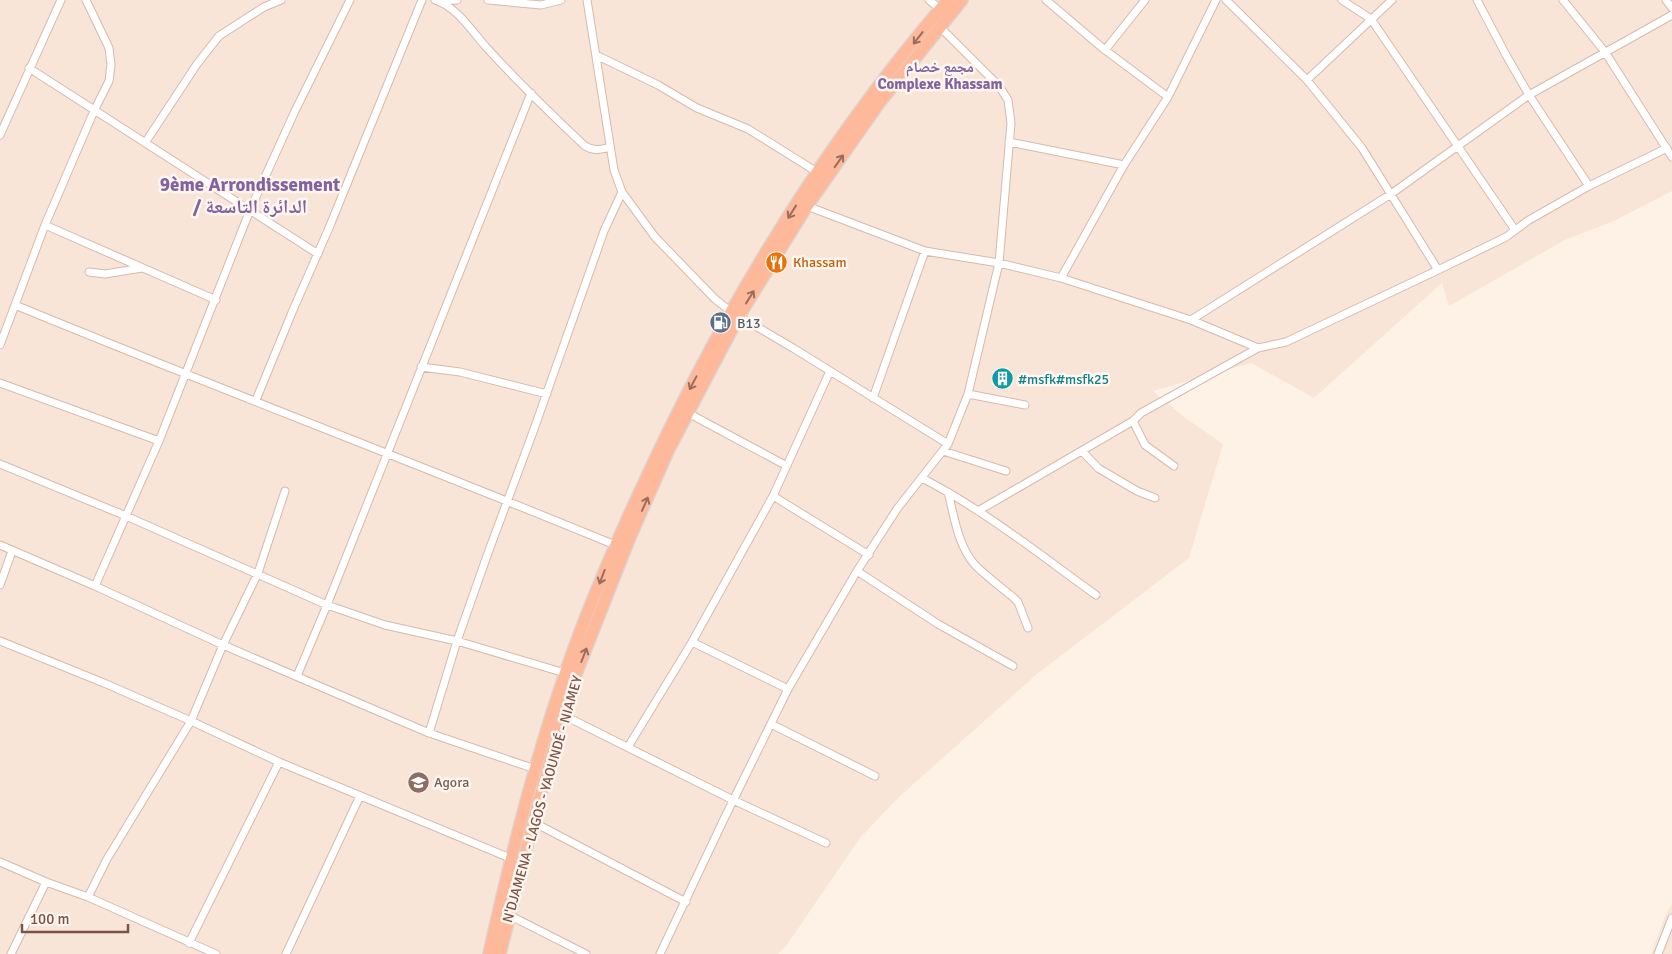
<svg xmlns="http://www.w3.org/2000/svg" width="1672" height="954" viewBox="0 0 1672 954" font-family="Signika,'Noto Naskh Arabic',sans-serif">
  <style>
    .residential { fill: #f9e5d7 }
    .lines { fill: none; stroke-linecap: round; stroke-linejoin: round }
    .minor-casing { stroke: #d5baad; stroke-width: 9 }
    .trunk-casing { stroke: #ddd2cf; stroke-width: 14 }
    .minor { stroke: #fff; stroke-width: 7 }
    .trunk { stroke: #feb89a; stroke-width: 11 }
    .oneway { stroke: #9c6c5c }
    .labels { text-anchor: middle; stroke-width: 5; stroke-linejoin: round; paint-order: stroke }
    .food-label { font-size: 14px; fill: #c56008; stroke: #fff6ef; text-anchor: start }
    .service-label { font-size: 14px; fill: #4e5e75; stroke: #fff6ef; text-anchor: start }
    .culture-label { font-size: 14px; fill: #0d838f; stroke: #fff6ef; text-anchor: start }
    .education-label { font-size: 14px; fill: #785e54; stroke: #fff6ef; text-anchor: start }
    .street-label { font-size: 14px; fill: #7b5347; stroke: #fff6ef }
    .neighbourhood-label { font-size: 15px; font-weight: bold; fill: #82639f; stroke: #fff6ef }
    .district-label { font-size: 19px; font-weight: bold; fill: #82639f; stroke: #fff6ef }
  </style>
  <rect width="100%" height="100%" fill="#fef2e6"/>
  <!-- residential -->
  <path class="residential" d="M 0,0 L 1672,0 L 1672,191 L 1616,220 L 1565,240 L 1449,306 L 1442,283 L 1314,398 L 1251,363 L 1153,391 L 1184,417 L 1223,444 L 1189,558 L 1037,674 L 899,797 L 860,838 L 786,946 L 778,954 L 0,954 Z
    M 1672,904 L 1672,954 L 1651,954 L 1666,914 Z"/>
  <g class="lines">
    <defs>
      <path id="minor" d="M 435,0 C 457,7 471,30 486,47 C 517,81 551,114 585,146 C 593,151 600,150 610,147
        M 488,0 L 541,5 L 561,0
        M 587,0 L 614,170 L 622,192 L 655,237 L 715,299 L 730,311 L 793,348 L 948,444
        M 929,0 L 940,9
        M 1046,0 L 1105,50 L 1168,97
        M 1226,0 L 1307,80 L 1392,0
        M 1342,0 L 1371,19 L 1515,230
        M 1477,0 L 1506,55 L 1529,95 L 1589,186
        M 1563,0 L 1605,52 L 1672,157
        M 1666,0 L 1672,8
        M 439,1 L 457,0
        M 1105,50 L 1145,0
        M 596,55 L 658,85 L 697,108 L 748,129 L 817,172
        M 29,68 L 318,254
        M 1307,80 L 1362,148 L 1438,270
        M 0,135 L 61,0
        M 1009,142 L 1124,165
        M 145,143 L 197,64 L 219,36 L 264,7 L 281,0
        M 807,206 L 925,251 L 999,263 L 1061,278 L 1191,320 L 1258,348 L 1286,342 L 1438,270 L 1506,237 L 1529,220 L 1589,186 L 1667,148
        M 45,225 L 216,300
        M 89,272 L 105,274 L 142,268
        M 1061,278 L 1124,165 L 1168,97 L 1216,0
        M 15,305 C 214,387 416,463 615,545
        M 1191,320 L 1391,194 L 1529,95 L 1672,15
        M 0,345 L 45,225 L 94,111 L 109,81 L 111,65 L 109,48 L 86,0
        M 421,367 L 460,372 L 547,394
        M 0,383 L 159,441
        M 968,394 L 1025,405
        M 873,398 L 925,251
        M 256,400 L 293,310 L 329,228 L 422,0
        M 688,413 L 787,466
        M 1133,421 L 1145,445 L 1174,466
        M 943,451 L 1006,471
        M 1082,451 L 1098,468 L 1137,491 L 1155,498
        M 0,464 L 126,516 L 327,605 L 385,625 L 457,641 L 565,673
        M 922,478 C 984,510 1039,554 1096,595
        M 948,492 C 954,516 958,546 975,565 C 987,577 1001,587 1014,598 L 1018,602 L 1028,628
        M 773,496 L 869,555
        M 978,511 L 1133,421 L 1141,413 L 1258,348
        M 0,545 L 95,586 L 223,645 L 429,733 L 535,769
        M 857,571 L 938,624 L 1013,666
        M 0,585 L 12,551
        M 95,586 L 159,441 L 250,210 L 295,111 L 350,0
        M 0,641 L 104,683 L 191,721 L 279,762 L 510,858
        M 692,642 L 788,689
        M 297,676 L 327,605 L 531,93
        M 563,715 L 733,800 L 826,843
        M 771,724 L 875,776
        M 429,733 L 457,641 L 488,553 L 533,432 L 604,231 L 622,192
        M 628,747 L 692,642 L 773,496 L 830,371
        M 533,822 L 686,902
        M 0,862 L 46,882 L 88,897 L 216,954
        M 88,897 L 107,859 L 191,721 L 223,645 L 258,573 L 285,491
        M 509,915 L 586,954
        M 189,943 L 279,762
        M 11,954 L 46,882
        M 286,954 L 360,796
        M 660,954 L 724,819 L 788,689 L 857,571 L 897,509 L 948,444 L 968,394 L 999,263 L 1011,123 L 1008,100 L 999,86 L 941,28
        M 1658,954 L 1672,918"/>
      <path id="trunk" d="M 489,954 C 510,859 533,766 565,674 C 587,609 614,547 643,485 C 723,311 823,145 948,0
        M 500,954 L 533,822 L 563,715 L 574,679 L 630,537 L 669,449 L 739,316 L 807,206 L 879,103 L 962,0"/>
    </defs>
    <!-- minor casing -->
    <use href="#minor" class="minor-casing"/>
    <!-- trunk casing -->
    <use href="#trunk" class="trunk-casing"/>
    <!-- minor -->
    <use href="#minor" class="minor"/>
    <!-- trunk -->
    <use href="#trunk" class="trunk"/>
  </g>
  <!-- one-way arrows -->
  <defs><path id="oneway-shaft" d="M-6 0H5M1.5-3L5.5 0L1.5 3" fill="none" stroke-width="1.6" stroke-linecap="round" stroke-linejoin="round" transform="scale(1.25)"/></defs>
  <g class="oneway">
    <use href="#oneway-shaft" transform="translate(918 38) rotate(128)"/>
    <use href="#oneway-shaft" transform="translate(839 161) rotate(-55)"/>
    <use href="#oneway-shaft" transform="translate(792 212) rotate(122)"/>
    <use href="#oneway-shaft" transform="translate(750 297) rotate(-58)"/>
    <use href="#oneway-shaft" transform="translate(693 383) rotate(118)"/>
    <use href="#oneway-shaft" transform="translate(645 504) rotate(-66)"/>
    <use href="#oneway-shaft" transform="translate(602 577) rotate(111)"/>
    <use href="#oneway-shaft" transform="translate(584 655) rotate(-69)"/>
  </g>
  <!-- icons -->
  <defs>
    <symbol id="restaurant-disc" viewBox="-11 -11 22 22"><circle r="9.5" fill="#e8710a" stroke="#fff6ef"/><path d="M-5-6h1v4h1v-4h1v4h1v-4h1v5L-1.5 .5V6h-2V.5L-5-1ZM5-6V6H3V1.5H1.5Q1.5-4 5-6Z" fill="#fff"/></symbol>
    <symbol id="fuel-disc" viewBox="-11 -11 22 22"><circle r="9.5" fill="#5c6f8a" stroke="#fff6ef"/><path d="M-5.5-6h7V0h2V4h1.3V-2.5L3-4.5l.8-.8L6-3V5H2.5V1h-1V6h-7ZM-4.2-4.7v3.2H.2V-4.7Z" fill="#fff"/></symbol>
    <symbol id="building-disc" viewBox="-11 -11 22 22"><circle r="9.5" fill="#0f9aa8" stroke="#fff6ef"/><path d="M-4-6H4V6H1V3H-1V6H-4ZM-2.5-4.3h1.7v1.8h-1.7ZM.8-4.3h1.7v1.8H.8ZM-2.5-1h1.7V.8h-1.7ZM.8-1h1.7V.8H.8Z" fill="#fff"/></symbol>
    <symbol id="school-disc" viewBox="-11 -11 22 22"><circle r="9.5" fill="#8d6e63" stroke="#fff6ef"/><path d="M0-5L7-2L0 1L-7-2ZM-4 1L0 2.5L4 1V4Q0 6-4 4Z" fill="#fff"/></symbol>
  </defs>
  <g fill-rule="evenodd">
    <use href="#restaurant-disc" x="764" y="250" width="25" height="25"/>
    <use href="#fuel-disc" x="708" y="310" width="25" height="25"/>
    <use href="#building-disc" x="990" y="366" width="25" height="25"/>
    <use href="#school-disc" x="406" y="770" width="25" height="25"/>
  </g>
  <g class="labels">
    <!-- food labels -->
    <g class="food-label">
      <text x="793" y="267">Khassam</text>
    </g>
    <!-- service labels -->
    <g class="service-label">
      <text x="737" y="328">B13</text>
    </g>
    <!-- culture labels -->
    <g class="culture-label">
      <text x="1018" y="384">#msfk#msfk25</text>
    </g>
    <!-- education labels -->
    <g class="education-label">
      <text x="434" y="787">Agora</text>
    </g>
    <!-- street labels -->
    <g class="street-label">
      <text transform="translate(542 799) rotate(-74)" y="5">N'DJAMENA - LAGOS - YAOUNDÉ - NIAMEY</text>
    </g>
    <!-- neighbourhood labels -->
    <g class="neighbourhood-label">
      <text x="940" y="72">مجمع خصام<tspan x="940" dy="17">Complexe Khassam</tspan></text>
    </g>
    <!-- district labels -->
    <g class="district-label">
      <text x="250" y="191">9ème Arrondissement<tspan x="250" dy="22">/ الدائرة التاسعة</tspan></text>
    </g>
  </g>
  <!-- scale -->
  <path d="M22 924v8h106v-8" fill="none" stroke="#7b5347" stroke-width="2.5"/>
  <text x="30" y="924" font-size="15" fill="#7b5347" stroke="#fff6ef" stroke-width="4" paint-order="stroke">100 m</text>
</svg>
